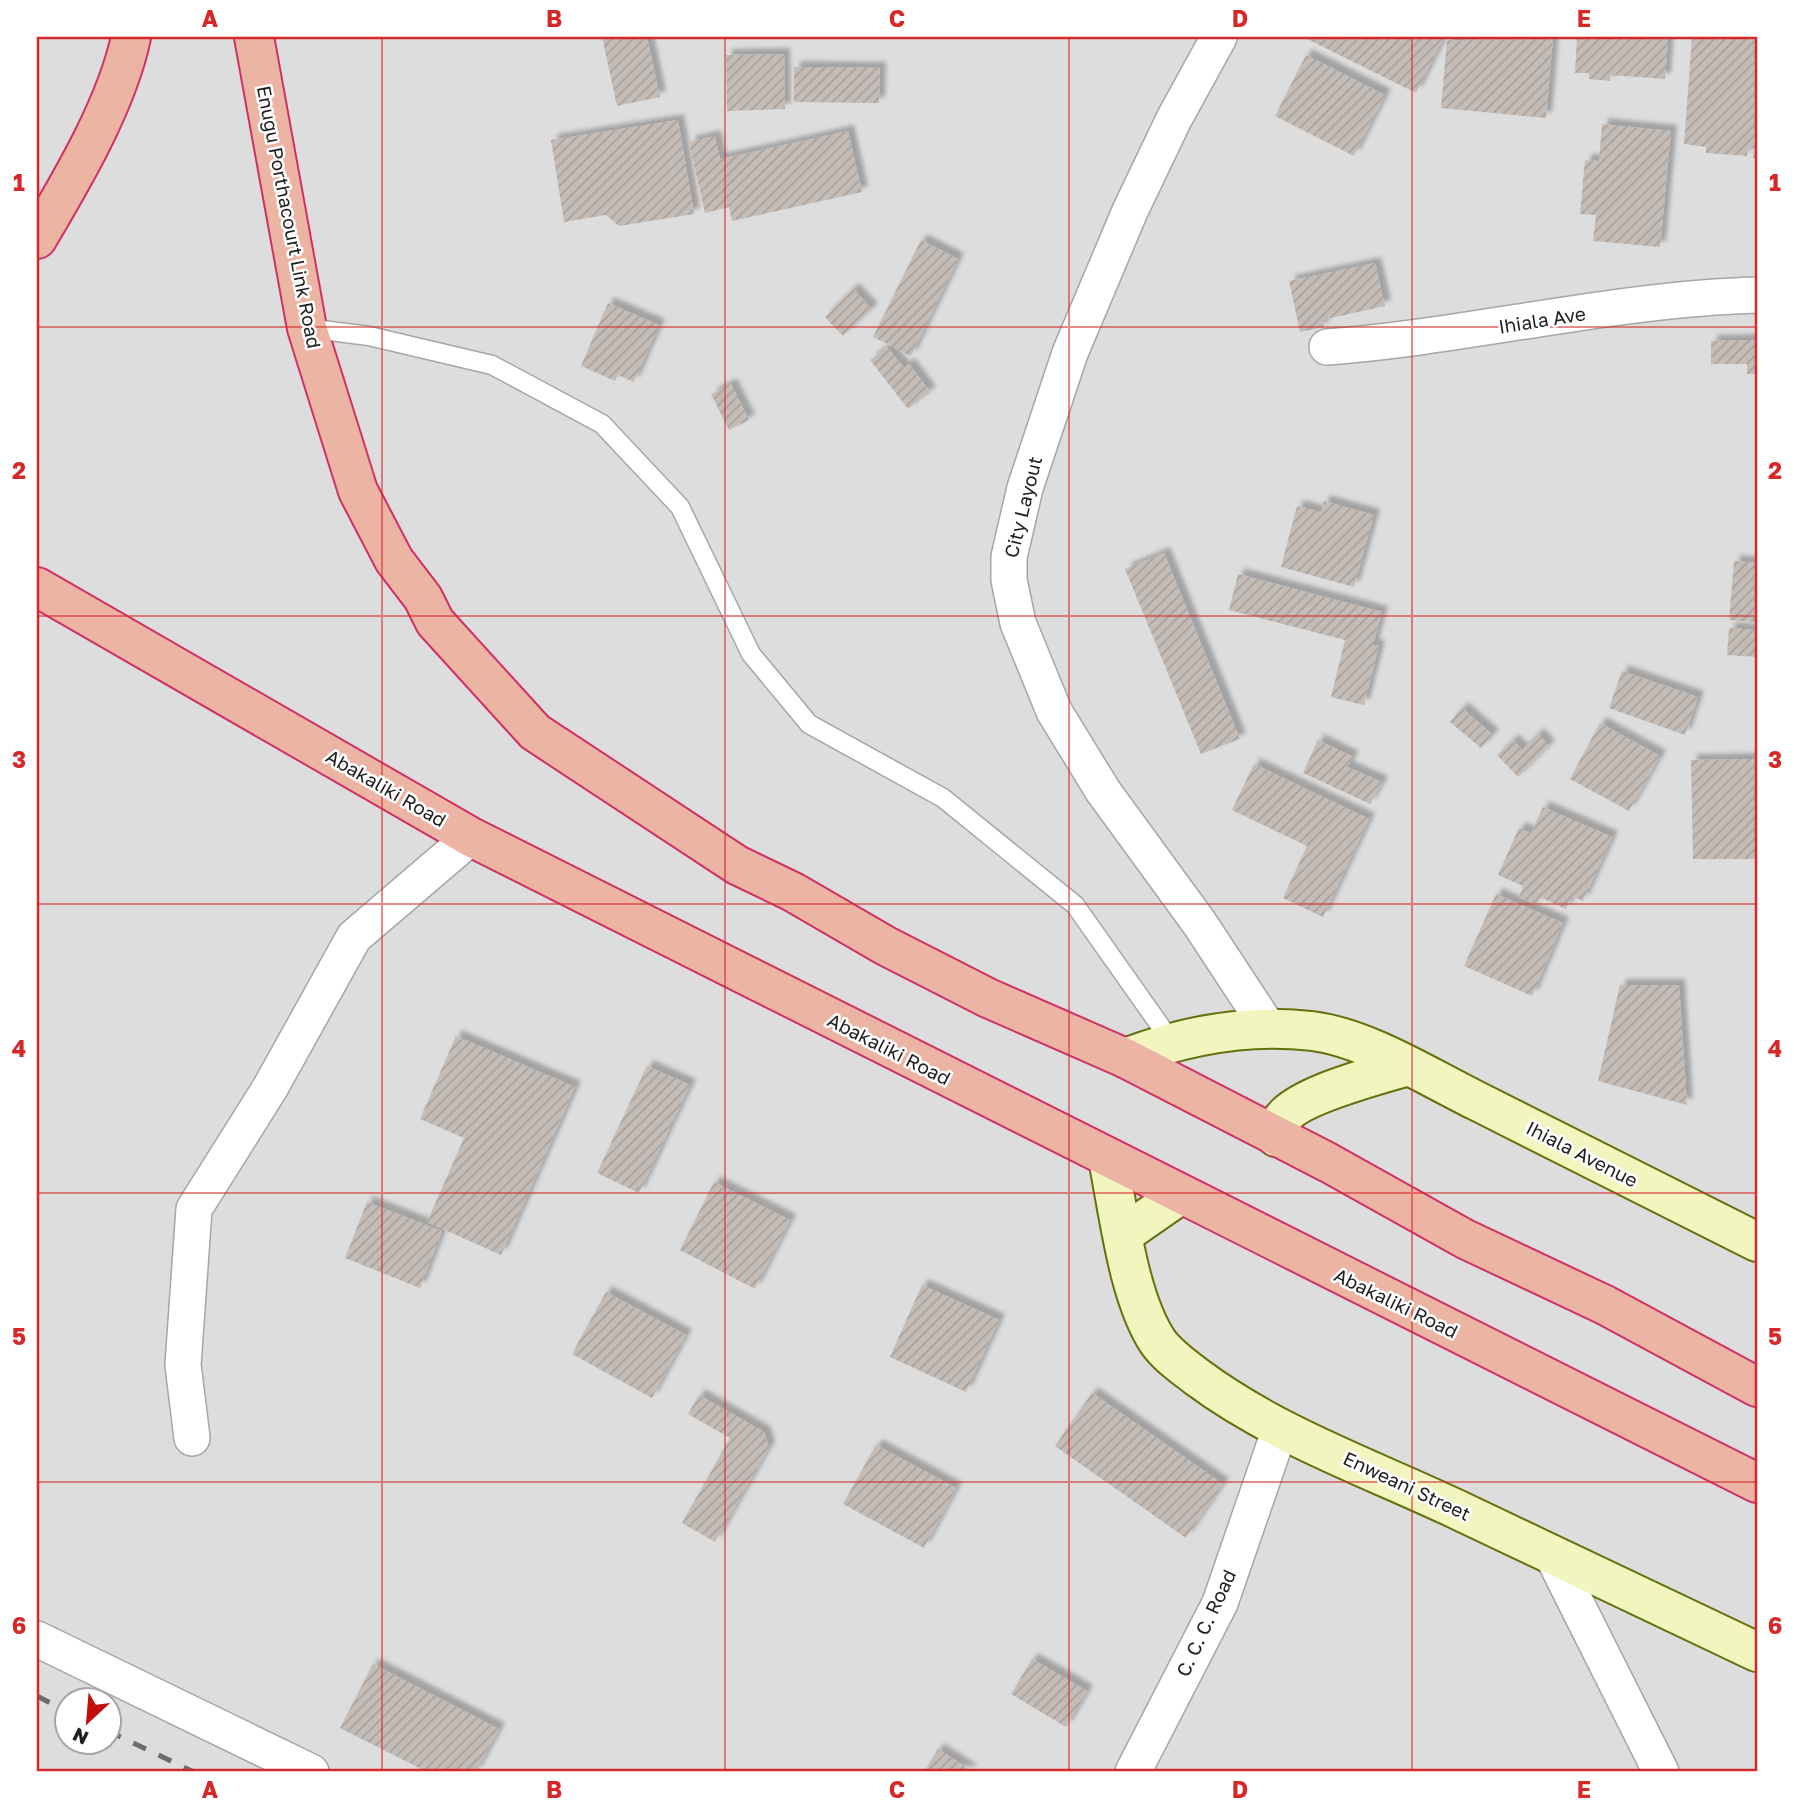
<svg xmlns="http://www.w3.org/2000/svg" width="1794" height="1809" viewBox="0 0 1794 1809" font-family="'Golos Text',sans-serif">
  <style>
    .residential { fill: #ddd; fill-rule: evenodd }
    .building { fill: url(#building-hatch); filter: url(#shadow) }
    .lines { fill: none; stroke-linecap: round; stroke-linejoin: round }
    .service-casing { stroke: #a6a6a6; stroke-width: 21 }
    .minor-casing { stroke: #a6a6a6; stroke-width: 38 }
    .secondary-casing { stroke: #65710c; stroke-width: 42 }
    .trunk-casing { stroke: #d13065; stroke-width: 42 }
    .service { stroke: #fff; stroke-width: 18 }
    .minor { stroke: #fff; stroke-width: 35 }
    .secondary { stroke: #f2f6be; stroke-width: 38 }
    .trunk { stroke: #ecb4a3; stroke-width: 38 }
    .rail { stroke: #6d6d6d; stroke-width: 5; stroke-dasharray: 14 14; stroke-linecap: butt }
    .grid { fill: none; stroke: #d62828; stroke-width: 2; stroke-opacity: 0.55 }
    .labels { text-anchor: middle; stroke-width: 5; stroke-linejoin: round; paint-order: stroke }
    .street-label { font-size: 19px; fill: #1f1f1f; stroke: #fff }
    .neatline { fill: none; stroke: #d62828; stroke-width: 2.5 }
    .grid-label { font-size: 23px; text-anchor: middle; font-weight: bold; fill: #d62828 }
  </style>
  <defs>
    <pattern id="building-hatch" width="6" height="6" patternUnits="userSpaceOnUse" patternTransform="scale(1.75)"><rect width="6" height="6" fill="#c4bcb6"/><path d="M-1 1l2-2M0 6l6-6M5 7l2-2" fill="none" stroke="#a8a19c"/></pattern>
    <filter id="shadow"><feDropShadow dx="6" dy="-6" stdDeviation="2" flood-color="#0004"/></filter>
  </defs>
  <rect width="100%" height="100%" fill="#f0ede6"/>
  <!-- residential -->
  <path class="residential" d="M 37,37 L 1757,37 L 1757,1772 L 37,1772 ZM 66,1700 L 108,1700 L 108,1742 L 66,1742 Z"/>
  <!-- building -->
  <path class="building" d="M 602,37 L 647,37 L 660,97 L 617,106 Z
    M 1303,37 L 1444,37 L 1416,93 Z
    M 1466,37 L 1553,37 L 1546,118 L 1441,108 L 1447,40 L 1465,41 Z
    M 1577,37 L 1668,37 L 1665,79 L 1610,75 L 1610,81 L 1589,79 L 1589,73 L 1575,73 Z
    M 1692,37 L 1757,37 L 1757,158 L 1753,158 L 1754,148 L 1748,147 L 1747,156 L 1706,153 L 1706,147 L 1684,144 Z
    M 784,54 L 785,109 L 727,111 L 726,55 Z
    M 1306,55 L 1385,95 L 1354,156 L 1275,116 Z
    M 794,67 L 880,68 L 879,103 L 794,102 Z
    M 678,120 L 694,214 L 619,226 L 606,215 L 564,222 L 551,140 Z
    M 1602,124 L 1671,131 L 1660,247 L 1593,241 L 1596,215 L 1580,214 L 1585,160 L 1599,161 Z
    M 848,131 L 862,192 L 732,221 L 729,207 L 705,213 L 689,142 L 715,136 L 720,159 Z
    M 921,240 L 958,259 L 911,356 L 873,337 Z
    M 1375,263 L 1385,306 L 1322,320 L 1324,327 L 1300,332 L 1289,281 Z
    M 853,289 L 872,309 L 843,336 L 825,317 Z
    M 608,303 L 659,325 L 634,382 L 618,375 L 615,381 L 581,366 Z
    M 1757,340 L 1757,374 L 1747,374 L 1747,364 L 1711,364 L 1711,341 Z
    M 887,347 L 904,368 L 909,364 L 930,392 L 908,409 L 870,360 Z
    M 731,384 L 749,420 L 729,430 L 711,394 Z
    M 1324,501 L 1374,515 L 1354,587 L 1281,567 L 1297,506 L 1321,512 Z
    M 1164,553 L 1240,739 L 1201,754 L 1125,569 Z
    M 1734,561 L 1757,563 L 1755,622 L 1729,620 Z
    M 1238,574 L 1382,612 L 1373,645 L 1379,646 L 1364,705 L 1331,697 L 1345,640 L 1229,610 Z
    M 1729,628 L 1757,630 L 1757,657 L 1727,655 Z
    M 1622,671 L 1698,697 L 1685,735 L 1609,708 Z
    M 1462,708 L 1493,735 L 1481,748 L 1450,722 Z
    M 1600,723 L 1660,756 L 1629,811 L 1570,779 Z
    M 1538,734 L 1549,746 L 1518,777 L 1497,755 L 1513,740 L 1522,750 Z
    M 1318,740 L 1353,757 L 1347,767 L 1382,782 L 1370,804 L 1303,773 Z
    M 1757,759 L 1757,859 L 1693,859 L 1691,760 Z
    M 1254,764 L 1369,819 L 1323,917 L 1283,898 L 1307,846 L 1232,810 Z
    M 1543,807 L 1612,837 L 1583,901 L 1572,896 L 1566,909 L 1540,897 L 1537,905 L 1519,897 L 1523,886 L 1498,875 L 1519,828 L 1531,833 Z
    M 1496,894 L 1563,923 L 1532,996 L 1464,966 Z
    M 1620,985 L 1679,985 L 1687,1105 L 1598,1081 Z
    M 456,1036 L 575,1087 L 501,1255 L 427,1222 L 464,1138 L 420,1119 Z
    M 647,1066 L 690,1085 L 639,1193 L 597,1173 Z
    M 714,1182 L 790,1220 L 755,1289 L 680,1250 Z
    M 367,1202 L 442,1231 L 420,1288 L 345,1258 Z
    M 922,1285 L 999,1320 L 966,1392 L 890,1357 Z
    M 606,1292 L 686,1335 L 652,1398 L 572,1354 Z
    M 1092,1393 L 1223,1484 L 1186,1538 L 1055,1446 Z
    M 699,1395 L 764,1432 L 769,1447 L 715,1542 L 682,1523 L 730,1438 L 688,1414 Z
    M 876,1445 L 956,1488 L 924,1548 L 843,1504 Z
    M 1032,1659 L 1087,1691 L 1066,1727 L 1011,1694 Z
    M 373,1664 L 499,1729 L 476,1772 L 427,1772 L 340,1728 Z
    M 938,1749 L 973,1772 L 924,1772 Z"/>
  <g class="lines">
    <defs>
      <path id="service" d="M 307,328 L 369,336 L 492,365 L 602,424 L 680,507 L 751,654 L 809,724 L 943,798 L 1075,905 L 1171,1041"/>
      <path id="minor" d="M 1219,37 L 1174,119 L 1130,211 L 1070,353 L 1025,488 L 1009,557 L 1009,580 L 1018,623 L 1054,711 L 1103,791 L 1200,924 L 1267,1026
        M 1327,347 C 1471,336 1613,299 1757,295
        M 192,1438 L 183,1365 L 194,1209 L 270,1088 L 354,937 L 471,837
        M 1551,1553 L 1661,1772
        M 37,1639 L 311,1772
        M 1133,1772 L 1220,1603 L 1280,1429"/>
      <path id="secondary" d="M 1125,1058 C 1186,1035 1247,1023 1312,1031 C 1367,1038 1428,1077 1477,1101 C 1571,1148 1664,1195 1757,1242
        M 1276,1137 C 1278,1132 1279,1125 1281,1121 C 1294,1096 1381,1074 1408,1066
        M 1108,1159 C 1119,1213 1128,1297 1158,1342 C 1168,1356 1184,1367 1197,1377 C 1275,1435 1369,1468 1456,1509 C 1557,1556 1657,1604 1757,1652
        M 1124,1234 L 1180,1195"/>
      <path id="trunk" d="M 254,37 L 307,328 L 358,491 L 394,560 L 423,598 L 435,622 L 535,732 L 737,865 L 793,892 L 886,946 L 988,998 L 1125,1058 L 1329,1163 L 1465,1239 L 1605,1305 L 1757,1387
        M 37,239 C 72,180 117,104 131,37
        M 37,587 L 471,837 L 1757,1483"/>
    </defs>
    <!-- service casing -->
    <use href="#service" class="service-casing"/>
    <!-- minor casing -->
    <use href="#minor" class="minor-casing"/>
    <!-- secondary casing -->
    <use href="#secondary" class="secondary-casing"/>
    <!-- trunk casing -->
    <use href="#trunk" class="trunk-casing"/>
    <!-- service -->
    <use href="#service" class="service"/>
    <!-- minor -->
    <use href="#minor" class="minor"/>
    <!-- secondary -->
    <use href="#secondary" class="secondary"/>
    <!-- trunk -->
    <use href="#trunk" class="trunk"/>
    <!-- rail -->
    <path class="rail" d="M 37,1696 L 66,1711
      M 108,1731 L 194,1772"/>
  </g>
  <!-- grid -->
  <path class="grid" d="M 382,37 L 382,1772M 725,37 L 725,1772M 1069,37 L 1069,1772M 1412,37 L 1412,1772M 37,327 L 1757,327M 37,616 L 1757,616M 37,904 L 1757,904M 37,1193 L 1757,1193M 37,1482 L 1757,1482"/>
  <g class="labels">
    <!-- street labels -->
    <g class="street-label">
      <text transform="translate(289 217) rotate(79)" y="7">Enugu Porthacourt Link Road</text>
      <text transform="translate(1542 320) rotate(-9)" y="7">Ihiala Ave</text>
      <text transform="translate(1023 507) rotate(-76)" y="7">City Layout</text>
      <text transform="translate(386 788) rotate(30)" y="7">Abakaliki Road</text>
      <text transform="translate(889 1049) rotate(27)" y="7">Abakaliki Road</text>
      <text transform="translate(1582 1154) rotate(27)" y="7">Ihiala Avenue</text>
      <text transform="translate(1396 1303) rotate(26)" y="7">Abakaliki Road</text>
      <text transform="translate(1407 1486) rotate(25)" y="7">Enweani Street</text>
      <text transform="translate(1206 1623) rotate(-65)" y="7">C. C. C. Road</text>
    </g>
  </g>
  <!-- border -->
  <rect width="1794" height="1809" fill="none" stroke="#ffffff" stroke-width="77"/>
  <!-- north arrow -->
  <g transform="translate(88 1721) rotate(206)"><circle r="33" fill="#ffffff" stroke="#a5a5a5" stroke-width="2"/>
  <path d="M0-5L12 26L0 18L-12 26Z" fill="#c30e0c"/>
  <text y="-10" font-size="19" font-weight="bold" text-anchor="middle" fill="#1f1f1f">N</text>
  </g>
  <rect x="38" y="38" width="1718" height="1732" class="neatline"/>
  <g class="grid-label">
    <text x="210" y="27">A</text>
    <text x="554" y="27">B</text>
    <text x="897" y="27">C</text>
    <text x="1240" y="27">D</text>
    <text x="1584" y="27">E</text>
    <text x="19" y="191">1</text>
    <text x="1775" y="191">1</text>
    <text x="19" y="479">2</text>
    <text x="1775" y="479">2</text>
    <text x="19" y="768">3</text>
    <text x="1775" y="768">3</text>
    <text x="19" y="1057">4</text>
    <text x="1775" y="1057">4</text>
    <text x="19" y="1345">5</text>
    <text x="1775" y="1345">5</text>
    <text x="19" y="1634">6</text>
    <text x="1775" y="1634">6</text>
    <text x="210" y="1798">A</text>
    <text x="554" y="1798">B</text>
    <text x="897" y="1798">C</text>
    <text x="1240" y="1798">D</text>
    <text x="1584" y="1798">E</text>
  </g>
</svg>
